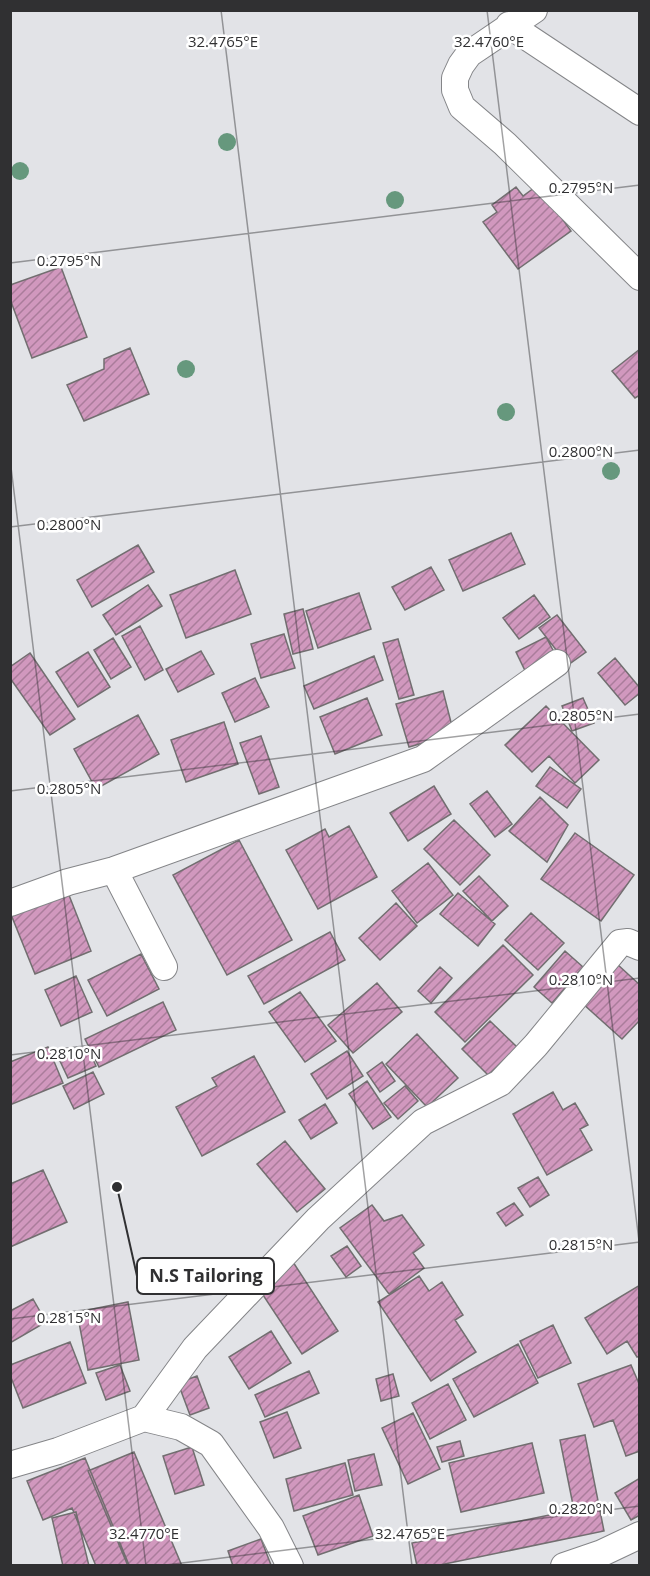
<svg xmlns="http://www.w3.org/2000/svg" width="650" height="1576" viewBox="0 0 650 1576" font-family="'Open Sans',sans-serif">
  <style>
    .building { fill: url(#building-hatch); stroke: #726e70; stroke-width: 1.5 }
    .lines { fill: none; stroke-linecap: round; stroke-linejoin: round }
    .minor-casing { stroke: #848588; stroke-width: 28 }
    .minor { stroke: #fff; stroke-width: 26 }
    .tree { fill: #66987d }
    .ticks { fill: none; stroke: #303032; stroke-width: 1.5; stroke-opacity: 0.45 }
    .ticks-label { font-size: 15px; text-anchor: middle; fill: #303032; stroke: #fff; stroke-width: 5; stroke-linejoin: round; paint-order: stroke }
    .leader { fill: none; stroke: #303032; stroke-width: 2 }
    .callout-dot { fill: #303032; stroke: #fff; stroke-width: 2 }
    .callout { fill: #fff; stroke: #303032; stroke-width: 2 }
    .callout-label { font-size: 18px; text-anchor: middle; font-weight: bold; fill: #303032 }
  </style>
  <defs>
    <pattern id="building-hatch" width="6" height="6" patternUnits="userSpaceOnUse" patternTransform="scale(1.5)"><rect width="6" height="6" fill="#d198be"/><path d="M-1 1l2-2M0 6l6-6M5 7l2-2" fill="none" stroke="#aa7c9b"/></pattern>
  </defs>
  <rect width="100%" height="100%" fill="#e2e3e7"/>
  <!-- building -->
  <path class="building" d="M 538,185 L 571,231 L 518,269 L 483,222 L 497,212 L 492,205 L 516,187 L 523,196 Z
    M 61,267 L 87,337 L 32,358 L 10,299 L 10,285 Z
    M 130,348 L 149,394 L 84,421 L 67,385 L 104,369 L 104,359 Z
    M 640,349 L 640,395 L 635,398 L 612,371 Z
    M 511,533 L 525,564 L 463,591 L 449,560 Z
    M 138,545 L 154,572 L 92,607 L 77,580 Z
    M 431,567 L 444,590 L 405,610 L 392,587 Z
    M 235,570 L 251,614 L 186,638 L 170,595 Z
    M 148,585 L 162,606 L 116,635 L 103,615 Z
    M 359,593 L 371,629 L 318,648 L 306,611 Z
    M 534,595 L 550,617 L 519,639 L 503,618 Z
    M 303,609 L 313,649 L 293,654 L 284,614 Z
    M 557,615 L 586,652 L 568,665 L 539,628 Z
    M 140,626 L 163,670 L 145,680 L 122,636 Z
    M 284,634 L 295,668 L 261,678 L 251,644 Z
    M 546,637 L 563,669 L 532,685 L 516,652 Z
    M 113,638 L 131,667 L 111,679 L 94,650 Z
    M 398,639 L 414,695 L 399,699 L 383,643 Z
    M 201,651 L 214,674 L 178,692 L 166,669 Z
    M 88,652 L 110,687 L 78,707 L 56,672 Z
    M 30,653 L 75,719 L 50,735 L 10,678 L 10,667 Z
    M 374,656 L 383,680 L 314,709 L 304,686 Z
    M 615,658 L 640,688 L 640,693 L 625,705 L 598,673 Z
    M 255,678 L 269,707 L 235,722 L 222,693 Z
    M 443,691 L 454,734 L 409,747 L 396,704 Z
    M 367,698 L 382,735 L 335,754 L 320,717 Z
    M 583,698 L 594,723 L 572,731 L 562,706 Z
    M 546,706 L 599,760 L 575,783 L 549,756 L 532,772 L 505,745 Z
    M 138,715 L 159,754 L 96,789 L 74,749 Z
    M 224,722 L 238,764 L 186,782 L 171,740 Z
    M 261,736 L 279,787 L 259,794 L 240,743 Z
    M 550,767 L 581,789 L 567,808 L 536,786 Z
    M 434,786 L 451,814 L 408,841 L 390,813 Z
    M 487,791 L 512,824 L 495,837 L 470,804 Z
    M 540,797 L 568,825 L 547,862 L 509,831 Z
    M 454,820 L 490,855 L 460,885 L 424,849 Z
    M 349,826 L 377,877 L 318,909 L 286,850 L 325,829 L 329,837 Z
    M 575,833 L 634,875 L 601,921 L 541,879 Z
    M 239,840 L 292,940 L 227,975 L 173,875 Z
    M 428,863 L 453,895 L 417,923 L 392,891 Z
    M 479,876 L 508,906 L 492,921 L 463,891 Z
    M 65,885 L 91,951 L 35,974 L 10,912 Z
    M 458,893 L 495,924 L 478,946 L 440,914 Z
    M 396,903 L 417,926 L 380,960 L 359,938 Z
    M 531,913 L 564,943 L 538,970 L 505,940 Z
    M 330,932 L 345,960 L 264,1004 L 248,976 Z
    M 503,945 L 533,975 L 465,1042 L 435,1012 Z
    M 565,951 L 583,967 L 552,1003 L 534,987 Z
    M 141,954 L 159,989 L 107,1016 L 88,980 Z
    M 617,964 L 640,985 L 640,1020 L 622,1039 L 582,1003 Z
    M 440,967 L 452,978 L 431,1003 L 418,991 Z
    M 76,976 L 92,1012 L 61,1026 L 45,990 Z
    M 377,983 L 402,1012 L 353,1053 L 328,1025 Z
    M 300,992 L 336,1041 L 305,1062 L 269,1012 Z
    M 163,1002 L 176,1030 L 99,1067 L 85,1039 Z
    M 490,1021 L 517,1047 L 488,1075 L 462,1049 Z
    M 417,1034 L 458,1078 L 427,1107 L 386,1064 Z
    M 48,1047 L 63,1083 L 10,1105 L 10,1062 Z
    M 88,1048 L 96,1066 L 68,1078 L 60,1061 Z
    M 347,1051 L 363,1076 L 327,1099 L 311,1074 Z
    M 254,1056 L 285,1112 L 202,1156 L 176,1107 L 217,1086 L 212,1078 Z
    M 382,1062 L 395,1081 L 380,1092 L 367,1073 Z
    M 93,1072 L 104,1094 L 74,1109 L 63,1086 Z
    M 367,1081 L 391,1117 L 373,1129 L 349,1094 Z
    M 405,1086 L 418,1101 L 398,1119 L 384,1103 Z
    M 553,1092 L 563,1110 L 575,1103 L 588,1125 L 580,1129 L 592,1150 L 547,1175 L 513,1114 Z
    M 325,1104 L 337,1123 L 311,1139 L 299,1120 Z
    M 285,1141 L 325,1189 L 297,1212 L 257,1164 Z
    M 43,1170 L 67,1222 L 10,1247 L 10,1184 Z
    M 538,1177 L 549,1195 L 530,1207 L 518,1188 Z
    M 514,1203 L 523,1215 L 506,1226 L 497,1213 Z
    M 372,1205 L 384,1221 L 402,1215 L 424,1245 L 413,1253 L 424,1268 L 389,1294 L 340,1228 Z
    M 347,1246 L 361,1266 L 346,1277 L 331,1256 Z
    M 293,1262 L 338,1331 L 302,1354 L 257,1286 Z
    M 419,1276 L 429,1291 L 442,1282 L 463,1315 L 455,1320 L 476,1352 L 431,1381 L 378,1302 Z
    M 640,1285 L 640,1356 L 637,1357 L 627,1341 L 607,1354 L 585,1318 Z
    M 33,1299 L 46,1322 L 10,1343 L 10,1311 Z
    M 128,1302 L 139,1360 L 88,1370 L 77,1312 Z
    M 553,1325 L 571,1363 L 538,1378 L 520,1341 Z
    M 271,1331 L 291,1363 L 249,1389 L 229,1357 Z
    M 70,1342 L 86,1383 L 23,1408 L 10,1375 L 10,1365 Z
    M 518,1344 L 538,1383 L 474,1417 L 453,1379 Z
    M 120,1365 L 130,1391 L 106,1400 L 96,1373 Z
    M 631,1365 L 640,1386 L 640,1451 L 626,1456 L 613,1420 L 594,1427 L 578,1384 Z
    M 309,1371 L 319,1393 L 265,1417 L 255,1395 Z
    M 393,1374 L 399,1396 L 381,1401 L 376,1379 Z
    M 197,1376 L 209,1408 L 190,1415 L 178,1383 Z
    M 448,1384 L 466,1420 L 430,1439 L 412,1403 Z
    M 287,1412 L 301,1448 L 274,1458 L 260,1422 Z
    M 413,1413 L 440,1469 L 408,1484 L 382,1428 Z
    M 585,1435 L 604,1531 L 435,1566 L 417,1566 L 412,1543 L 574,1510 L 560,1440 Z
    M 460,1441 L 464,1456 L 442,1462 L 437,1447 Z
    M 532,1443 L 544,1493 L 461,1512 L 449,1463 Z
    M 192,1447 L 204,1485 L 175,1494 L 163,1456 Z
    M 134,1452 L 182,1566 L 128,1566 L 88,1471 Z
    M 374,1454 L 382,1485 L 355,1491 L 348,1460 Z
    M 85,1458 L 129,1565 L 96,1566 L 72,1508 L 43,1520 L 27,1481 Z
    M 345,1463 L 353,1495 L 294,1511 L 286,1479 Z
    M 640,1478 L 640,1515 L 631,1520 L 615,1493 Z
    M 359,1495 L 373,1536 L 318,1555 L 303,1516 Z
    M 76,1512 L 89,1566 L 63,1566 L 52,1518 Z
    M 261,1539 L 271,1565 L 233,1566 L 228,1551 Z"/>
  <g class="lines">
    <defs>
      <path id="minor" d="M 534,10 L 469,54 L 461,65 L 455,78 L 455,90 L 462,107 L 505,144 L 640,277
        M 509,25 L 640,112
        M 114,870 L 164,967
        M 10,903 L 68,882 L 114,870 L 423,759 L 557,663
        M 144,1418 L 181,1427 L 211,1444 L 271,1528 L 290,1566
        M 10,1465 L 58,1451 L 144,1418 L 195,1348 L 318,1219 L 423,1122 L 500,1083 L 536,1045 L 620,943 L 628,942 L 640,947
        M 564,1566 L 602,1553 L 640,1535"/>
    </defs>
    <!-- minor casing -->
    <use href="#minor" class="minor-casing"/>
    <!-- minor -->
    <use href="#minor" class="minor"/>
  </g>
  <!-- trees -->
  <g class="tree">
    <circle cx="227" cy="142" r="9"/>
    <circle cx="20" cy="171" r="9"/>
    <circle cx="395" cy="200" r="9"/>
    <circle cx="186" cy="369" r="9"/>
    <circle cx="506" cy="412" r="9"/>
    <circle cx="611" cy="471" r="9"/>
  </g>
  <!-- ticks -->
  <path class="ticks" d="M 221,10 L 412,1566M 487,10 L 640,1249M 10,263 L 640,185M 10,459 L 146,1566M 10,527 L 640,450M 10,791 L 640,714M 10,1055 L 640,978M 10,1319 L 640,1242M 158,1566 L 640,1506"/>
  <g class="ticks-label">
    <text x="223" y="47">32.4765°E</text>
    <text x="489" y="47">32.4760°E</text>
    <text x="581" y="193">0.2795°N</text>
    <text x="69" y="266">0.2795°N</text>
    <text x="581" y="457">0.2800°N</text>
    <text x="69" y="530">0.2800°N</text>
    <text x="581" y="721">0.2805°N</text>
    <text x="69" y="794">0.2805°N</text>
    <text x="581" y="985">0.2810°N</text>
    <text x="69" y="1059">0.2810°N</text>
    <text x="581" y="1250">0.2815°N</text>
    <text x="69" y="1323">0.2815°N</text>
    <text x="581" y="1514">0.2820°N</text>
    <text x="144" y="1539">32.4770°E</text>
    <text x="410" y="1539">32.4765°E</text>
  </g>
  <!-- callouts -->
  <path class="leader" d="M117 1187L137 1276"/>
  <circle class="callout-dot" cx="117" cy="1187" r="6"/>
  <rect class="callout" x="137" y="1258" width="137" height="36" rx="6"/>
  <g class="callout-label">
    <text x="206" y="1282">N.S Tailoring</text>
  </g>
  <!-- border -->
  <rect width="650" height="1576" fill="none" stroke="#303032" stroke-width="24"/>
</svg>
